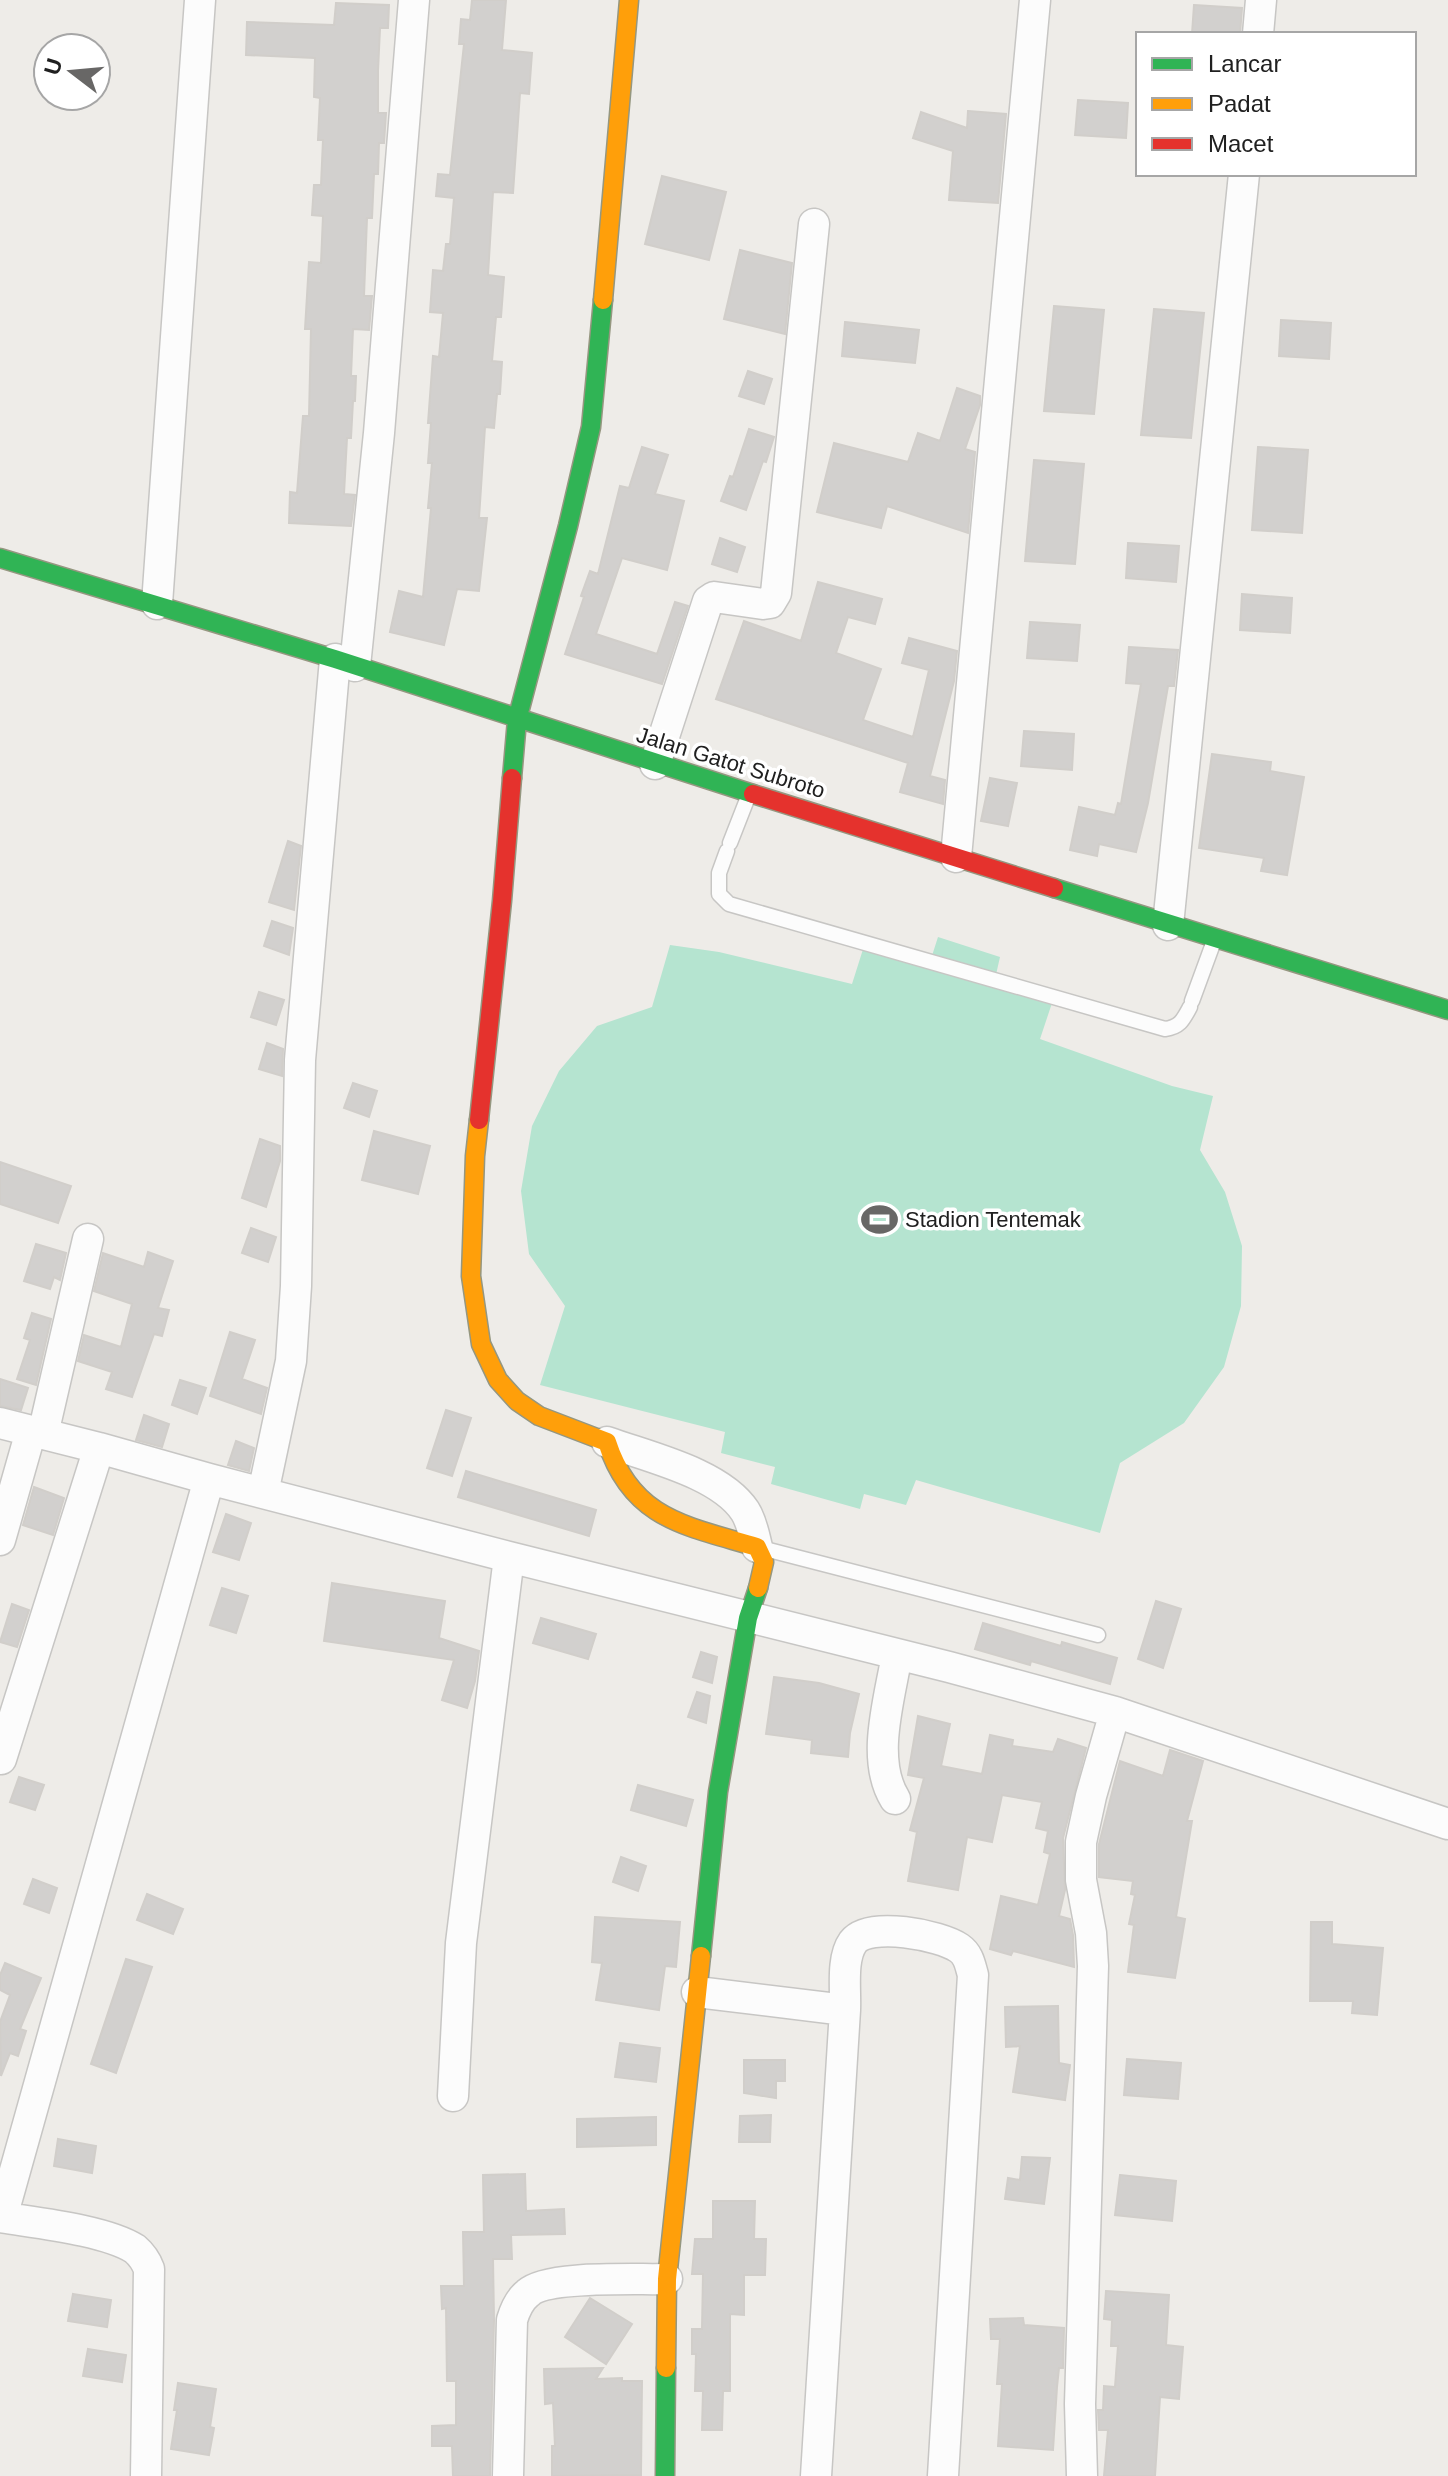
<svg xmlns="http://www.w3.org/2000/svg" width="1448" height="2476" viewBox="0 0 1448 2476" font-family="Helvetica,sans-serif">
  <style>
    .pitch { fill: #b5e4d0 }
    .building { fill: #d2d0ce; stroke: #d1ceca; stroke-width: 2 }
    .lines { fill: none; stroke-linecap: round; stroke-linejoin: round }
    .lane-casing { stroke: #c7c6c4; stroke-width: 17 }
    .street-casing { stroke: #c7c6c4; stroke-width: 33 }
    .fast-casing { stroke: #959780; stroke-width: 21 }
    .slow-casing { stroke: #959780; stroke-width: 21 }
    .jam-casing { stroke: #959780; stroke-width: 21 }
    .lane { stroke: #fcfcfc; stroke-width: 14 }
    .street { stroke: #fcfcfc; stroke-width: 30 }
    .fast { stroke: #30b455; stroke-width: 18 }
    .slow { stroke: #ff9f0a; stroke-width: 18 }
    .jam { stroke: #e5322d; stroke-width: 18 }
    .labels { text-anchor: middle; stroke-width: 7; stroke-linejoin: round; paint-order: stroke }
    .street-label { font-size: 22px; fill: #202020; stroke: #fff }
    .poi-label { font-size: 22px; fill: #202020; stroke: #fff; text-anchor: start }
  </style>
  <rect width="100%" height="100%" fill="#eeece8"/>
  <!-- pitch -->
  <path class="pitch" d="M 938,937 L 1000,957 L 995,979 L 1055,994 L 1040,1039 L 1172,1086 L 1213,1096 L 1200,1150 L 1225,1192 L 1242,1246 L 1241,1306 L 1224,1367 L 1184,1423 L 1120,1463 L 1100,1533 L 916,1480 L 906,1505 L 864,1494 L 860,1509 L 771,1484 L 775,1467 L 721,1453 L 725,1432 L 540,1385 L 565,1306 L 529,1254 L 521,1191 L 532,1126 L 559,1071 L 597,1026 L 652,1007 L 670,945 L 719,952 L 852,984 L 865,943 L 930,962 Z"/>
  <!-- building -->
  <path class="building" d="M 472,0 L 506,0 L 502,50 L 532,53 L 529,94 L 520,93 L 513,193 L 493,192 L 488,275 L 504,277 L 501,317 L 496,317 L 492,361 L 502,362 L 500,394 L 497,394 L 494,428 L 485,427 L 479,518 L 487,518 L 479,591 L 457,589 L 444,645 L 390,632 L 399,591 L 423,597 L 431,508 L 428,508 L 432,463 L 428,463 L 431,423 L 428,423 L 433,356 L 439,357 L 443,313 L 430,312 L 433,270 L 443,271 L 446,244 L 450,244 L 454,198 L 436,196 L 438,174 L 450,175 L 464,44 L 459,44 L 461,19 L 470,20 Z
    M 336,3 L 389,5 L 388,28 L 380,28 L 378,71 L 378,113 L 386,113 L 384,143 L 379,143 L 378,174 L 374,174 L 372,218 L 367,218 L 364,296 L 372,296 L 369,330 L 353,329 L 351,376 L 356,376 L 355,401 L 353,401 L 351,438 L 347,438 L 344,494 L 355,495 L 351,526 L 289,523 L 290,492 L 297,493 L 303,416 L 309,416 L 311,329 L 305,329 L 309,262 L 321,263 L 323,216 L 312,215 L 314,185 L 321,185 L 323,140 L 318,140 L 320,98 L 314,97 L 315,58 L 246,55 L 247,22 L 334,25 Z
    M 1194,5 L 1242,8 L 1240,34 L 1192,34 Z
    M 1078,100 L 1128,103 L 1126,138 L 1075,135 Z
    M 968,111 L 1006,114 L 998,203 L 949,200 L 953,151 L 913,138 L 921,112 L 967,128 Z
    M 662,176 L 726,192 L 709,260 L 645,244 Z
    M 740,250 L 792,263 L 785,334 L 724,319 Z
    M 1054,306 L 1104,310 L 1094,414 L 1044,411 Z
    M 1154,309 L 1204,313 L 1191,438 L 1141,435 Z
    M 1281,320 L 1331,323 L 1329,359 L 1279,356 Z
    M 845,322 L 919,330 L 915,363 L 842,356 Z
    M 748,371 L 772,379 L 764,404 L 739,396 Z
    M 957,388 L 980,396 L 980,405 L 965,449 L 975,452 L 968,533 L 887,506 L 881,528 L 817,512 L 834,443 L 908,462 L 918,433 L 940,441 Z
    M 749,429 L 774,437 L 766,462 L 763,461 L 746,510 L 721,501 L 730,476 L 733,477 Z
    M 642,447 L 668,455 L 655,494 L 684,501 L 667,570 L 622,558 L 596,634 L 657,654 L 675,602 L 688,606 L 662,684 L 565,654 L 584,597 L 581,596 L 590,571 L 598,574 L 620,486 L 629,488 Z
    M 1258,447 L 1308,450 L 1302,533 L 1252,530 Z
    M 1034,460 L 1084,464 L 1075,564 L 1025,561 Z
    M 720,538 L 745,547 L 737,572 L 712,564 Z
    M 1128,543 L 1179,546 L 1176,582 L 1126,578 Z
    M 818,582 L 882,599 L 875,624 L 848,617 L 836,653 L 881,669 L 863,720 L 913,737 L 929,670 L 902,663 L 909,638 L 957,651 L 954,681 L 930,776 L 945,780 L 943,804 L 900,792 L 908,763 L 716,699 L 744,621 L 801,641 Z
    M 1242,594 L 1292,598 L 1290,633 L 1240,630 Z
    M 1030,622 L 1080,625 L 1077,661 L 1027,658 Z
    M 1129,647 L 1178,650 L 1174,686 L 1168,686 L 1148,803 L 1136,852 L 1099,844 L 1097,856 L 1070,850 L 1079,807 L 1115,815 L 1118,803 L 1121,804 L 1141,684 L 1126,683 Z
    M 1024,731 L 1074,734 L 1072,770 L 1021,766 Z
    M 1212,754 L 1271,762 L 1270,771 L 1304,777 L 1287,875 L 1261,871 L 1264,858 L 1199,848 Z
    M 990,778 L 1017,783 L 1008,826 L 981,821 Z
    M 288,841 L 301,846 L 294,910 L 269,902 Z
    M 272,921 L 293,928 L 289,955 L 264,946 Z
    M 259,992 L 284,1000 L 276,1025 L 251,1017 Z
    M 267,1043 L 283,1049 L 282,1076 L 259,1069 Z
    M 353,1083 L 377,1091 L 369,1117 L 344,1108 Z
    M 374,1131 L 430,1146 L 418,1194 L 362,1180 Z
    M 260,1139 L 280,1146 L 280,1161 L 266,1207 L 242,1198 Z
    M 0,1162 L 71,1186 L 58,1223 L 0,1204 Z
    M 251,1228 L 276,1237 L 268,1262 L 242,1253 Z
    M 36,1244 L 66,1253 L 60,1280 L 54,1277 L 50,1289 L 24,1281 Z
    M 148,1252 L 173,1261 L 158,1308 L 169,1310 L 162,1336 L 154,1334 L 132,1397 L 106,1389 L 112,1372 L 78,1361 L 84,1335 L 121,1347 L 132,1304 L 94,1291 L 103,1253 L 144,1267 Z
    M 32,1313 L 51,1319 L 36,1385 L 17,1379 L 30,1340 L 24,1338 Z
    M 230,1332 L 255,1340 L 242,1379 L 267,1388 L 261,1414 L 210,1396 Z
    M 0,1379 L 28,1388 L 21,1410 L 0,1406 Z
    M 180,1380 L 206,1388 L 197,1414 L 172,1405 Z
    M 446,1410 L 471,1418 L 452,1476 L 427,1468 Z
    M 144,1415 L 169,1424 L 162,1447 L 136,1440 Z
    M 236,1441 L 254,1448 L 249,1471 L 228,1465 Z
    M 466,1471 L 596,1510 L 589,1536 L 458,1497 Z
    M 34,1487 L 64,1498 L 53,1535 L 23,1525 Z
    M 226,1514 L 251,1523 L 239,1560 L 213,1552 Z
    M 332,1583 L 445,1601 L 439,1638 L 479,1651 L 475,1681 L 467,1708 L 442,1700 L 454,1660 L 324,1641 Z
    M 222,1588 L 248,1596 L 236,1633 L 210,1625 Z
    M 1156,1601 L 1181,1609 L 1163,1668 L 1138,1659 Z
    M 12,1604 L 29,1610 L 17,1647 L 0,1642 Z
    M 541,1618 L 596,1634 L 588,1659 L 533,1643 Z
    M 983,1623 L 1061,1646 L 1062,1642 L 1117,1658 L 1110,1684 L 1031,1661 L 1030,1665 L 975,1649 Z
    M 701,1652 L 717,1657 L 712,1683 L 693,1677 Z
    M 774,1677 L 819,1683 L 859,1694 L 850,1733 L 848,1757 L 811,1753 L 812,1740 L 766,1734 Z
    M 697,1692 L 710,1696 L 706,1723 L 688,1717 Z
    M 918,1716 L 950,1724 L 941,1766 L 982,1774 L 990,1735 L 1013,1740 L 1012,1746 L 1053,1752 L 1058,1739 L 1086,1748 L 1063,1838 L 1065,1890 L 1059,1916 L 1070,1919 L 1073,1935 L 1074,1967 L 1013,1951 L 1011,1955 L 990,1949 L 1001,1896 L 1038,1905 L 1050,1854 L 1044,1852 L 1048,1831 L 1036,1828 L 1042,1802 L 1002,1795 L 992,1842 L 967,1837 L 958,1890 L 908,1881 L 917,1832 L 910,1830 L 924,1778 L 908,1775 Z
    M 1170,1750 L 1203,1761 L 1187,1821 L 1192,1821 L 1176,1917 L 1185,1919 L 1175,1978 L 1128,1972 L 1134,1925 L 1129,1924 L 1135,1895 L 1131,1894 L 1133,1881 L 1099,1877 L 1099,1844 L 1120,1761 L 1163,1776 Z
    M 19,1777 L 44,1785 L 35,1810 L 10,1802 Z
    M 638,1785 L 693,1800 L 686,1826 L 631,1810 Z
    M 621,1857 L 646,1866 L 638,1891 L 613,1882 Z
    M 33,1879 L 57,1888 L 49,1913 L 24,1904 Z
    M 147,1894 L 183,1909 L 173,1934 L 137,1920 Z
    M 595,1917 L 680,1922 L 676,1967 L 665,1966 L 659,2010 L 596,2000 L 602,1963 L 592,1962 Z
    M 1311,1922 L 1332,1922 L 1332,1944 L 1383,1948 L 1377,2015 L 1352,2013 L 1353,2001 L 1310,2001 Z
    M 126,1959 L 152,1967 L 116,2073 L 91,2064 Z
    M 5,1963 L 41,1978 L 20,2029 L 26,2031 L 18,2056 L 10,2053 L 1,2076 L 0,2022 L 10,1995 L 0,1990 L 0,1975 Z
    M 1058,2006 L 1059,2063 L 1070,2065 L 1065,2100 L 1013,2092 L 1020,2046 L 1006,2047 L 1005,2007 Z
    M 620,2043 L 660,2048 L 656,2082 L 615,2077 Z
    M 1127,2059 L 1181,2063 L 1178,2099 L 1124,2095 Z
    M 744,2060 L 785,2060 L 785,2081 L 776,2081 L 776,2098 L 744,2093 Z
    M 771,2115 L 770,2142 L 739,2142 L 740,2116 Z
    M 656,2117 L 656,2145 L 577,2147 L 577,2119 Z
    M 58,2139 L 96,2146 L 92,2173 L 54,2166 Z
    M 1022,2157 L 1050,2158 L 1044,2204 L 1005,2199 L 1008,2178 L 1020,2180 Z
    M 525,2174 L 526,2211 L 564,2209 L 565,2234 L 511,2235 L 512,2259 L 493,2259 L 494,2320 L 490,2476 L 453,2476 L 452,2446 L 432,2446 L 432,2426 L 456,2425 L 456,2381 L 447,2381 L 446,2308 L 442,2309 L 441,2286 L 464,2286 L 463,2232 L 484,2232 L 483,2175 Z
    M 1120,2175 L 1176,2181 L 1172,2221 L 1115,2215 Z
    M 713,2201 L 755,2201 L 754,2239 L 766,2239 L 765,2275 L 744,2275 L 744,2315 L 730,2314 L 730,2391 L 723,2391 L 722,2430 L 702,2430 L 703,2391 L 695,2391 L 696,2354 L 692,2354 L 692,2329 L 702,2329 L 703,2274 L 692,2274 L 695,2239 L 713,2239 Z
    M 1106,2291 L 1169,2295 L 1166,2345 L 1183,2347 L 1179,2399 L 1160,2397 L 1155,2476 L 1104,2476 L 1108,2430 L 1099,2430 L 1098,2410 L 1103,2410 L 1104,2386 L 1115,2387 L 1118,2346 L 1111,2346 L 1112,2320 L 1104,2319 Z
    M 73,2294 L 111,2300 L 107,2327 L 68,2321 Z
    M 590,2298 L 632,2324 L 606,2364 L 565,2337 Z
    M 1023,2318 L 1024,2325 L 1064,2328 L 1063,2368 L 1059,2368 L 1057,2387 L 1053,2450 L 998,2446 L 1002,2384 L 997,2384 L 1000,2339 L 991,2339 L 990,2319 Z
    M 88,2349 L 126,2355 L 122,2382 L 83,2376 Z
    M 603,2368 L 596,2379 L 622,2378 L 622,2381 L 642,2381 L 641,2475 L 552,2476 L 552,2446 L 555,2446 L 553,2403 L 545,2404 L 544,2369 Z
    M 178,2383 L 216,2389 L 210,2427 L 214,2428 L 209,2455 L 171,2449 L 177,2410 L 174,2410 Z"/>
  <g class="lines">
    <defs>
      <path id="lane" d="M 730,843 L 748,797
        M 727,851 L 719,873 L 719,894 L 729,904 L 1165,1029 C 1180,1027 1183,1020 1190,1007
        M 1192,1001 L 1214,941
        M 765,1549 L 1098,1635"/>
      <path id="street" d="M 1258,34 L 1261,0
        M 157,604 L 200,0
        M 355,666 L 379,433 L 414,0
        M 655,764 L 708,601 L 714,597 L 763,604 L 770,603 L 776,593 L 814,224
        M 956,857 L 1035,0
        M 1168,925 L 1244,174
        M 0,1423 L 99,1448 L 209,1479 L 509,1557 L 949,1667 L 1115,1712 L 1448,1824
        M 43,1434 L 88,1239
        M 607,1442 C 648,1457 720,1473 745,1511 C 752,1522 754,1535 757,1547
        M 263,1493 L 291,1361 L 296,1286 L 300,1060 L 335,659
        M 0,1540 L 31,1431
        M 1,1759 L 99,1448
        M 895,1799 C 870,1759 890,1698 897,1654
        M 697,1992 L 845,2010 L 816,2476
        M 845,2010 C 846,1990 841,1959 853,1942 C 869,1921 940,1935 959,1948 C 969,1955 970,1965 973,1975 L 943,2476
        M 453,2096 L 461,1943 L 509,1557
        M 0,2217 C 36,2223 105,2230 135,2249 C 142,2255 146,2261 149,2269 L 146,2476
        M 2,2217 L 209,1479
        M 508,2476 L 512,2320 C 515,2310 519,2300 528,2293 C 547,2275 637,2280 667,2279
        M 1082,2476 L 1080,2404 L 1093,1966 L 1091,1933 L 1081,1880 L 1081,1842 L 1091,1796 L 1115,1712"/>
      <path id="fast" d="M 0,558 L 335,659 L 753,794
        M 512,778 L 517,720 L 568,526 L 591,427 L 603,300
        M 1054,888 L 1448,1010
        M 701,1956 L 718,1792 L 748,1618 L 758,1588
        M 665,2476 L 666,2368"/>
      <path id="slow" d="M 603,300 L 629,0
        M 479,1120 L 475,1156 L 471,1276 L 481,1344 L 498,1380 L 517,1401 L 539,1416 L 607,1442 C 632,1520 687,1526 757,1547 L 764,1562 L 758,1588
        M 666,2368 L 667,2279 L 701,1956"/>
      <path id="jam" d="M 753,794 L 1054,888
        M 479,1120 L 502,901 L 512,778"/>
    </defs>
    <!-- lane casing -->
    <use href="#lane" class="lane-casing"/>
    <!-- street casing -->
    <use href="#street" class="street-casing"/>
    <!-- fast casing -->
    <use href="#fast" class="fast-casing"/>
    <!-- slow casing -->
    <use href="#slow" class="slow-casing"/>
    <!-- jam casing -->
    <use href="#jam" class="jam-casing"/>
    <!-- lane -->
    <use href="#lane" class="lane"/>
    <!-- street -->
    <use href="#street" class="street"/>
    <!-- fast -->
    <use href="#fast" class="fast"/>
    <!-- slow -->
    <use href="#slow" class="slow"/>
    <!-- jam -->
    <use href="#jam" class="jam"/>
  </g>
  <!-- icons -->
  <defs>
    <symbol id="stadium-bare" viewBox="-9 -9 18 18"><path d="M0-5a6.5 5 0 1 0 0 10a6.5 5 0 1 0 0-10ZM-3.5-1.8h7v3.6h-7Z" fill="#686766" stroke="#fff" stroke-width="2.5" paint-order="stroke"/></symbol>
  </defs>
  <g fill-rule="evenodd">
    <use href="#stadium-bare" x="854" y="1194" width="51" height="51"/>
  </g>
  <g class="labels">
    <!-- street labels -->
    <g class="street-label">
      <text transform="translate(731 762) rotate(17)" y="8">Jalan Gatot Subroto</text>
    </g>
    <!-- poi labels -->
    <g class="poi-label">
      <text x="905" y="1227">Stadion Tentemak</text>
    </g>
  </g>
  <!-- legend -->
  <rect x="1136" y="32" width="280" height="144" fill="#ffffff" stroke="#a6a6a6" stroke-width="2"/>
  <rect x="1152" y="58" width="40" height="12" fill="#30b455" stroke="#a6a6a6" stroke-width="2"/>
  <text x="1208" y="72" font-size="24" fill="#202020">Lancar</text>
  <rect x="1152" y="98" width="40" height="12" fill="#ff9f0a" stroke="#a6a6a6" stroke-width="2"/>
  <text x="1208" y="112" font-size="24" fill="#202020">Padat</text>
  <rect x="1152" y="138" width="40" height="12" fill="#e5322d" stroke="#a6a6a6" stroke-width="2"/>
  <text x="1208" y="152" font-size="24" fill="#202020">Macet</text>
  <!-- north arrow -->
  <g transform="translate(72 72) rotate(286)"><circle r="38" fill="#ffffff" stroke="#a6a6a6" stroke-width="2"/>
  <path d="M0-6L14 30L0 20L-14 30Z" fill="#686766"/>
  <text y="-12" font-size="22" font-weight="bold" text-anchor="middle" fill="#202020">U</text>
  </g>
</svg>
